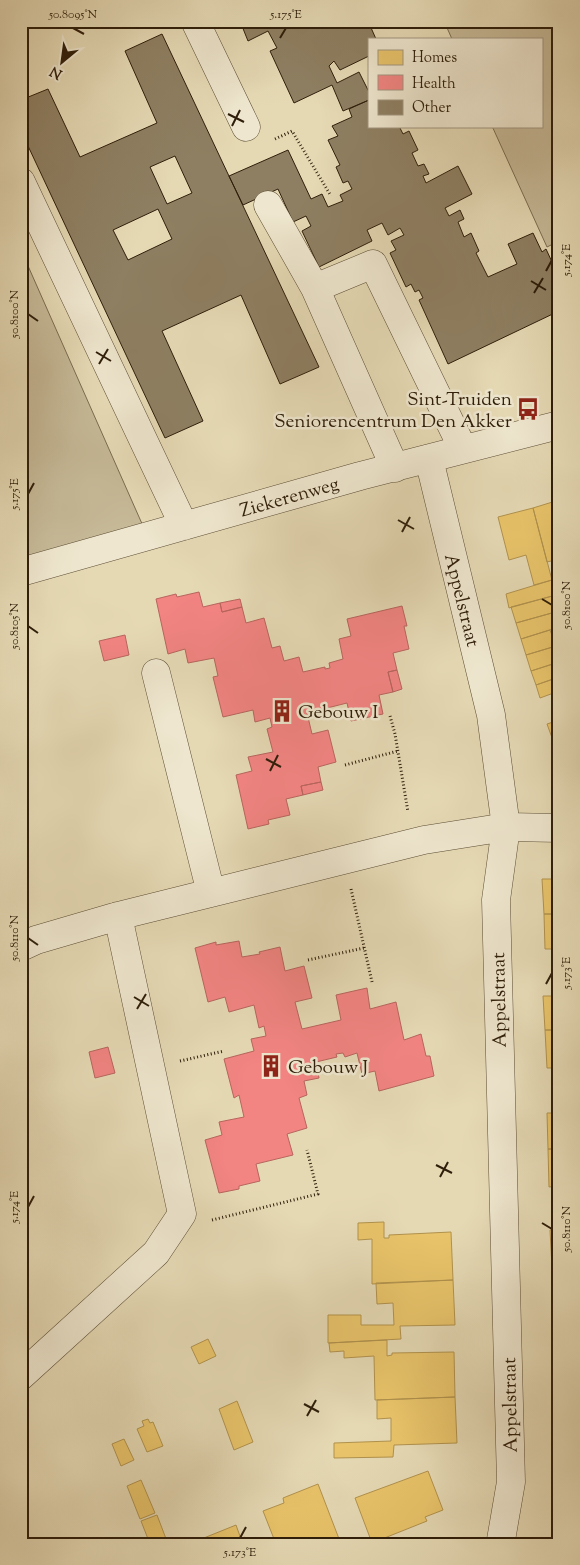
<svg xmlns="http://www.w3.org/2000/svg" width="580" height="1565" viewBox="0 0 580 1565" font-family="'Sorts Mill Goudy',serif">
  <style>
    .green { fill: #c6b997; stroke: #7a6c50 }
    .homes { fill: #e9c46a; stroke: #b1924d }
    .health { fill: #f28482; stroke: #b8655e }
    .building { fill: #8e7f62; stroke: #2f1e0a; fill-rule: evenodd }
    .lines { fill: none; stroke-linecap: round; stroke-linejoin: round }
    .minor-casing { stroke: #5c4d34; stroke-width: 29 }
    .path { stroke: #2f1e0a; stroke-width: 3; stroke-dasharray: 1 2.5; stroke-linecap: butt }
    .minor { stroke: #eee6ce; stroke-width: 28 }
    .ticks { fill: none; stroke: #2f1e0a; stroke-width: 2 }
    .labels { text-anchor: middle; stroke-width: 5; stroke-linejoin: round; paint-order: stroke }
    .poi-label { font-size: 19px; fill: #2f1e0a; stroke: #eee6ce; text-anchor: start }
    .street-label { font-size: 19px; fill: #2f1e0a; stroke: #eee6ce }
    .neatline { fill: none; stroke: #2f1e0a; stroke-width: 2 }
    .ticks-label { font-size: 12px; text-anchor: middle; fill: #2f1e0a }
  </style>
  <rect width="100%" height="100%" fill="#e5d9b4"/>
  <filter id="stains"><feTurbulence type="fractalNoise" baseFrequency=".004" numOctaves="4"/><feColorMatrix values="0 0 0 0 .2 0 0 0 0 .09 0 0 0 0 .02 0 0 0 .5 -.17"/></filter>
  <radialGradient id="worn" r=".72"><stop offset=".6" stop-color="#630" stop-opacity="0"/><stop offset="1" stop-color="#630" stop-opacity=".3"/></radialGradient>
  <!-- green -->
  <path class="green" d="M 444,21 L 559,21 L 559,241 L 547,247 L 492,126 L 541,126 L 541,39 L 452,39 Z
    M 21,250 L 143,526 L 21,559 Z"/>
  <!-- homes -->
  <path class="homes" d="M 559,500 L 559,559 L 547,562 L 533,508 Z
    M 533,508 L 552,580 L 534,585 L 526,555 L 509,560 L 498,517 Z
    M 552,580 L 556,595 L 509,608 L 506,594 Z
    M 556,595 L 559,611 L 516,623 L 511,607 Z
    M 559,611 L 559,627 L 521,639 L 516,623 Z
    M 550,630 L 556,646 L 526,655 L 521,639 Z
    M 559,635 L 559,653 L 553,637 Z
    M 556,646 L 559,653 L 559,662 L 531,671 L 526,655 Z
    M 559,662 L 559,677 L 536,685 L 531,671 Z
    M 559,677 L 559,691 L 540,698 L 536,685 Z
    M 559,720 L 559,757 L 547,724 Z
    M 542,879 L 559,879 L 559,914 L 544,914 Z
    M 544,914 L 559,914 L 559,949 L 545,949 Z
    M 543,996 L 559,996 L 559,1030 L 545,1030 Z
    M 545,1030 L 559,1030 L 559,1068 L 547,1068 Z
    M 547,1113 L 559,1113 L 559,1149 L 548,1149 Z
    M 548,1149 L 559,1149 L 559,1186 L 549,1187 Z
    M 384,1222 L 384,1238 L 389,1238 L 389,1235 L 451,1232 L 453,1280 L 372,1284 L 372,1239 L 358,1240 L 358,1223 Z
    M 550,1230 L 559,1230 L 559,1267 L 552,1267 Z
    M 552,1267 L 559,1267 L 559,1303 L 554,1303 Z
    M 453,1280 L 455,1325 L 400,1326 L 401,1339 L 328,1343 L 328,1315 L 361,1315 L 361,1325 L 394,1325 L 393,1303 L 377,1304 L 376,1283 Z
    M 208,1339 L 216,1356 L 199,1364 L 191,1347 Z
    M 387,1340 L 387,1356 L 392,1355 L 392,1353 L 454,1352 L 455,1397 L 375,1400 L 374,1356 L 344,1358 L 344,1351 L 330,1352 L 329,1343 Z
    M 455,1397 L 457,1443 L 394,1445 L 393,1457 L 334,1458 L 334,1443 L 391,1441 L 391,1418 L 377,1419 L 377,1400 Z
    M 237,1401 L 253,1442 L 234,1450 L 219,1409 Z
    M 148,1419 L 150,1423 L 153,1422 L 163,1446 L 147,1452 L 137,1429 L 144,1426 L 142,1421 Z
    M 124,1439 L 134,1460 L 121,1466 L 112,1444 Z
    M 428,1471 L 443,1510 L 425,1517 L 427,1521 L 372,1543 L 355,1498 Z
    M 141,1480 L 155,1513 L 140,1519 L 127,1486 Z
    M 318,1484 L 341,1544 L 276,1544 L 263,1511 L 284,1503 L 283,1498 Z
    M 157,1515 L 168,1544 L 150,1544 L 141,1521 Z
    M 236,1525 L 241,1539 L 227,1544 L 189,1544 Z
    M 245,1537 L 247,1544 L 227,1544 L 241,1539 Z"/>
  <!-- health -->
  <path class="health" d="M 199,592 L 203,607 L 220,603 L 222,612 L 242,607 L 246,623 L 264,618 L 272,648 L 280,646 L 284,661 L 299,657 L 303,672 L 325,667 L 325,669 L 330,668 L 329,663 L 343,659 L 339,639 L 351,636 L 347,619 L 402,606 L 407,626 L 404,626 L 409,649 L 393,653 L 397,670 L 388,672 L 393,692 L 379,695 L 383,714 L 351,721 L 347,703 L 307,713 L 312,734 L 328,730 L 336,762 L 318,767 L 321,782 L 301,786 L 303,795 L 286,799 L 290,815 L 268,820 L 269,824 L 248,829 L 236,775 L 252,771 L 248,757 L 273,752 L 267,729 L 272,727 L 270,718 L 255,722 L 253,710 L 223,717 L 213,677 L 218,676 L 214,658 L 188,663 L 185,649 L 168,654 L 156,599 L 176,594 L 177,597 Z
    M 240,599 L 242,607 L 222,612 L 220,603 Z
    M 125,635 L 129,655 L 104,661 L 99,641 Z
    M 397,670 L 402,689 L 393,692 L 388,672 Z
    M 321,782 L 323,790 L 303,795 L 301,786 Z
    M 239,941 L 242,957 L 260,954 L 259,952 L 280,947 L 285,971 L 304,966 L 312,998 L 295,1002 L 302,1029 L 341,1020 L 336,995 L 367,988 L 370,1009 L 396,1002 L 404,1040 L 421,1034 L 426,1056 L 430,1056 L 434,1076 L 379,1091 L 375,1071 L 362,1074 L 357,1053 L 345,1057 L 343,1053 L 336,1054 L 337,1057 L 316,1062 L 319,1078 L 304,1081 L 307,1095 L 299,1098 L 307,1128 L 287,1134 L 293,1155 L 256,1164 L 260,1181 L 239,1186 L 239,1189 L 219,1193 L 205,1140 L 222,1135 L 219,1122 L 244,1117 L 239,1095 L 234,1098 L 224,1059 L 254,1051 L 251,1039 L 266,1036 L 264,1026 L 259,1028 L 254,1005 L 229,1012 L 225,997 L 208,1002 L 195,948 L 216,942 L 216,945 Z
    M 108,1047 L 115,1073 L 95,1078 L 89,1052 Z"/>
  <!-- building -->
  <path class="building" d="M 240,21 L 368,21 L 376,39 L 369,39 L 369,56 L 340,70 L 334,61 L 329,66 L 337,83 L 359,72 L 369,92 L 369,100 L 343,111 L 332,85 L 294,103 L 270,51 L 277,48 L 268,31 L 248,41 Z
    M 162,34 L 319,367 L 280,384 L 241,295 L 162,331 L 203,421 L 165,438 L 21,131 L 21,100 L 48,89 L 80,157 L 157,123 L 125,51 ZM 175,156 L 192,193 L 167,204 L 150,167 ZM 158,209 L 172,239 L 128,260 L 113,230 Z
    M 369,100 L 369,126 L 399,126 L 403,134 L 409,131 L 418,150 L 412,153 L 418,166 L 424,164 L 429,174 L 423,176 L 426,183 L 458,166 L 472,194 L 445,208 L 449,216 L 460,210 L 464,219 L 458,222 L 464,237 L 471,233 L 479,251 L 476,253 L 488,277 L 517,264 L 508,244 L 533,233 L 542,252 L 546,249 L 559,277 L 559,311 L 448,364 L 419,300 L 423,298 L 419,290 L 415,292 L 411,284 L 406,287 L 390,253 L 396,250 L 391,241 L 404,235 L 400,228 L 388,235 L 382,223 L 367,230 L 372,241 L 319,267 L 302,231 L 311,226 L 306,216 L 293,222 L 278,189 L 243,205 L 229,176 L 288,150 L 311,199 L 322,194 L 328,207 L 343,201 L 340,195 L 352,189 L 348,181 L 343,183 L 336,167 L 340,165 L 328,140 L 338,136 L 332,126 L 352,117 L 349,109 Z"/>
  <g class="lines">
    <defs>
      <path id="minor" d="M 195,21 L 246,127
        M 21,182 L 184,526
        M 268,205 L 315,288 L 395,468
        M 315,288 L 373,264 L 463,449
        M 429,459 L 491,715 L 506,827 L 496,900 L 511,1482 L 501,1540
        M 21,572 L 360,476 L 559,425
        M 156,673 L 211,893
        M 21,947 L 36,940 L 118,916 L 424,840 L 506,827 L 559,828
        M 21,1376 L 156,1253 L 182,1214 L 118,916"/>
    </defs>
    <!-- minor casing -->
    <use href="#minor" class="minor-casing"/>
    <!-- path -->
    <path class="path" d="M 275,139 L 292,131 L 331,196
      M 390,716 L 395,734 L 408,812
      M 345,765 L 398,751
      M 351,889 L 372,982
      M 308,960 L 364,948
      M 180,1061 L 224,1051
      M 212,1220 L 318,1194 L 307,1150"/>
    <!-- minor -->
    <use href="#minor" class="minor"/>
  </g>
  <!-- ticks -->
  <path class="ticks" d="M 73,28 L 84,34M 280,38 L 286,28M 228,114 L 244,122M 232,126 L 240,110M 546,271 L 552,260M 531,281 L 546,290M 534,293 L 543,278M 28,314 L 38,321M 96,352 L 111,361M 99,364 L 108,349M 28,494 L 34,483M 398,520 L 414,529M 402,532 L 410,517M 542,599 L 552,605M 28,626 L 38,633M 266,759 L 281,767M 270,771 L 278,755M 28,938 L 38,945M 546,984 L 552,973M 134,997 L 149,1006M 137,1009 L 146,994M 436,1165 L 452,1173M 440,1177 L 448,1162M 28,1207 L 34,1196M 542,1223 L 552,1229M 304,1404 L 319,1412M 307,1416 L 316,1400M 240,1538 L 246,1527"/>
  <!-- icons -->
  <defs>
    <symbol id="bus-bare" viewBox="-9 -9 18 18"><path d="M-5-6H5V4H4V6H2V4H-2V6H-4V4H-5ZM-3.5-4V0h7V-4ZM-3.5 1.2v1.5H-2V1.2ZM2 1.2v1.5H3.5V1.2Z" fill="#8f2418" stroke="#eee6ce" stroke-width="2.5" paint-order="stroke"/></symbol>
    <symbol id="building-bare" viewBox="-9 -9 18 18"><path d="M-4-6H4V6H1V3H-1V6H-4ZM-2.5-4.3h1.7v1.8h-1.7ZM.8-4.3h1.7v1.8H.8ZM-2.5-1h1.7V.8h-1.7ZM.8-1h1.7V.8H.8Z" fill="#8f2418" stroke="#eee6ce" stroke-width="2.5" paint-order="stroke"/></symbol>
  </defs>
  <g fill-rule="evenodd">
    <use href="#bus-bare" x="512" y="393" width="32" height="32"/>
    <use href="#building-bare" x="266" y="695" width="32" height="32"/>
    <use href="#building-bare" x="255" y="1050" width="32" height="32"/>
  </g>
  <g class="labels">
    <!-- poi labels -->
    <g class="poi-label">
      <text x="512" y="405" text-anchor="end">Sint-Truiden<tspan x="512" dy="22">Seniorencentrum Den Akker</tspan></text>
      <text x="298" y="718">Gebouw I</text>
      <text x="288" y="1073">Gebouw J</text>
    </g>
    <!-- street labels -->
    <g class="street-label">
      <text transform="translate(289 496) rotate(-16)" y="7">Ziekerenweg</text>
      <text transform="translate(463 600) rotate(76)" y="7">Appelstraat</text>
      <text transform="translate(498 1000) rotate(-91)" y="7">Appelstraat</text>
      <text transform="translate(509 1405) rotate(-91)" y="7">Appelstraat</text>
    </g>
  </g>
  <!-- margin -->
  <rect width="580" height="1565" fill="none" stroke="#e5d9b4" stroke-width="55"/>
  <!-- legend -->
  <rect x="368" y="38" width="175" height="90" fill="#eee6ce" stroke="#a29680"/>
  <rect x="378" y="50" width="25" height="15" fill="#e9c46a" stroke="#a29680"/>
  <text x="412" y="62" font-size="15" fill="#2f1e0a">Homes</text>
  <rect x="378" y="75" width="25" height="15" fill="#f28482" stroke="#a29680"/>
  <text x="412" y="88" font-size="15" fill="#2f1e0a">Health</text>
  <rect x="378" y="100" width="25" height="15" fill="#8e7f62" stroke="#a29680"/>
  <text x="412" y="112" font-size="15" fill="#2f1e0a">Other</text>
  <!-- north arrow -->
  <g transform="translate(62 62) rotate(209)" stroke="#eee6ce" stroke-width="4" paint-order="stroke">
  <path d="M0-4L9 19L0 12L-9 19Z" fill="#2f1e0a"/>
  <text y="-8" font-size="14" font-weight="bold" text-anchor="middle" fill="#2f1e0a">N</text>
  </g>
  <rect x="28" y="28" width="524" height="1510" class="neatline"/>
  <g class="ticks-label">
    <text x="73" y="18">50.8095°N</text>
    <text x="286" y="18">5.175°E</text>
    <text transform="translate(566 260) rotate(-90)" y="4">5.174°E</text>
    <text transform="translate(14 314) rotate(-90)" y="4">50.8100°N</text>
    <text transform="translate(14 494) rotate(-90)" y="4">5.175°E</text>
    <text transform="translate(566 605) rotate(-90)" y="4">50.8100°N</text>
    <text transform="translate(14 626) rotate(-90)" y="4">50.8105°N</text>
    <text transform="translate(14 938) rotate(-90)" y="4">50.8110°N</text>
    <text transform="translate(566 973) rotate(-90)" y="4">5.173°E</text>
    <text transform="translate(14 1207) rotate(-90)" y="4">5.174°E</text>
    <text transform="translate(566 1229) rotate(-90)" y="4">50.8110°N</text>
    <text x="240" y="1556">5.173°E</text>
  </g>
  <rect width="100%" height="100%" filter="url(#stains)"/>
  <rect width="100%" height="100%" fill="url(#worn)"/>
</svg>
